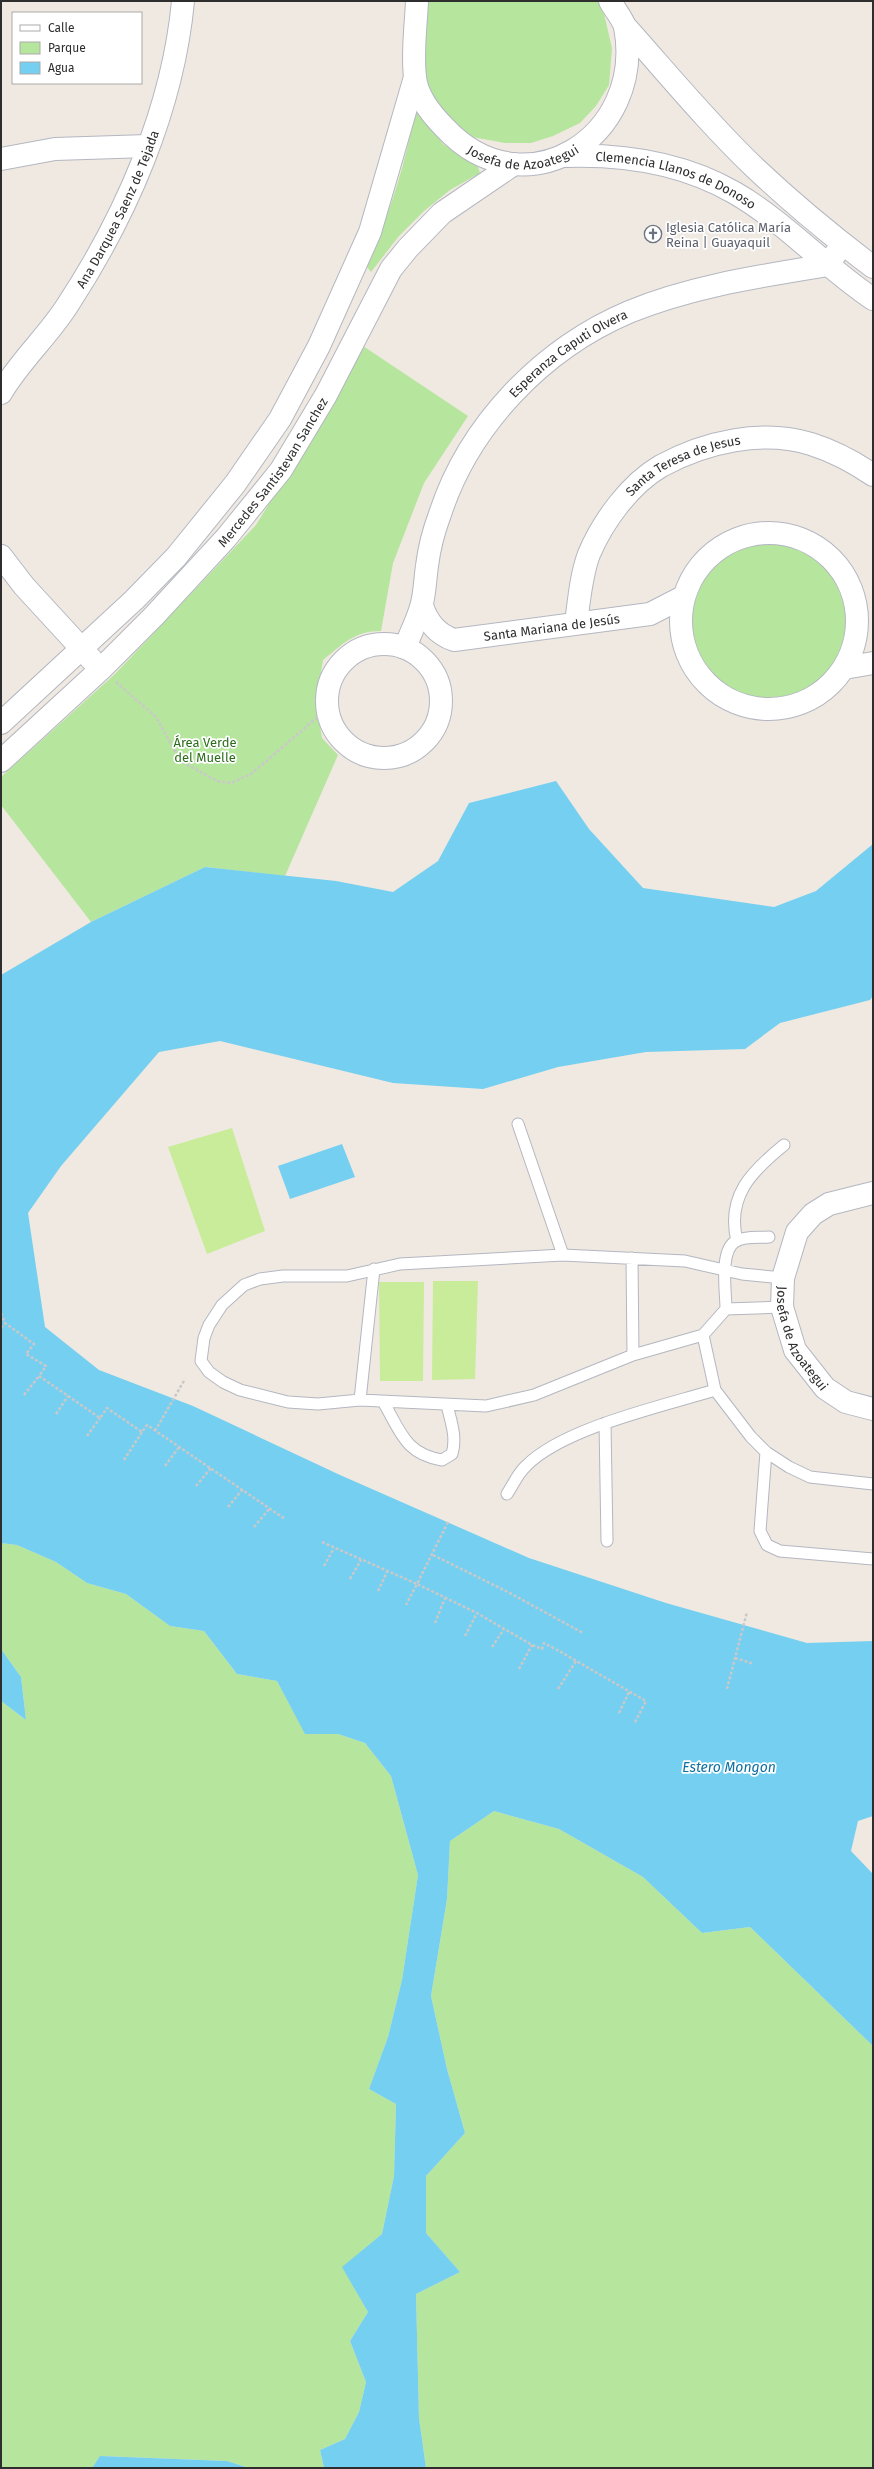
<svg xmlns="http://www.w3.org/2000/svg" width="874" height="2469" viewBox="0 0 874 2469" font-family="'Fira Sans',sans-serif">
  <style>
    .green { fill: #b6e59e }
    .pitch { fill: #c9ec9a }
    .water { fill: #75cff0 }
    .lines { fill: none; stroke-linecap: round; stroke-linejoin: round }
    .lane-casing { stroke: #b4b7c1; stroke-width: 13 }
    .street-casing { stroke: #b4b7c1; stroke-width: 24 }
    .path { stroke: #c9c9c9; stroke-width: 2.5; stroke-dasharray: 3 2; stroke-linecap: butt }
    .lane { stroke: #fff; stroke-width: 11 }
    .street { stroke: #fff; stroke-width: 22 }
    .labels { text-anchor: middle; stroke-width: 3.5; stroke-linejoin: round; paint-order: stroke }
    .street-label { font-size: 13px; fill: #2e2e2e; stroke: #fff }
    .worship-label { font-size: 13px; fill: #5b616d; stroke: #fff; text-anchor: start }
    .park-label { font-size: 13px; fill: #2c6e1b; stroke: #fff }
    .water-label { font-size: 14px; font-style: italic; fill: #0d6fa3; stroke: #fff }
  </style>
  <rect width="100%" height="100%" fill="#efe9e1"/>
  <!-- green -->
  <path class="green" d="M 419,1 L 601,1 L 612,48 L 609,85 L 596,106 L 580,123 L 553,136 L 531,143 L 505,143 L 472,137 L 447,117 L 427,94 Z
    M 418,109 L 443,144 L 478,167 L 480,173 L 450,190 L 424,211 L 399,236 L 371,272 L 367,267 C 387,218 407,164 414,111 Z
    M 360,344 L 468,416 L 424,483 L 393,563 L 381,631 C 354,631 343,644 323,660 L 316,703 L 322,738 L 338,755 L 285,876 L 205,867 L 91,922 L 1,805 L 1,777 L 115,674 L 256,525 L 297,458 Z
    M682 621a87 87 0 1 1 174 0a87 87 0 1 1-174 0Z
    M 1,1543 L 17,1545 L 56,1562 L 87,1583 L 126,1594 L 170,1626 L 204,1631 L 237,1674 L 277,1681 L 305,1733 L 338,1734 L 365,1743 L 391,1776 L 418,1875 L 402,1980 L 388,2037 L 369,2089 L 396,2104 L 394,2176 L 382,2234 L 343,2267 L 368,2312 L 350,2341 L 366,2382 L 359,2412 L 345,2439 L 320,2450 L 324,2468 L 249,2468 L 227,2461 L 100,2456 L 92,2468 L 1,2468 L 1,1701 L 26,1720 L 21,1677 L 1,1649 Z
    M 494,1811 L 559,1829 L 643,1877 L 702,1933 L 750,1927 L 873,2046 L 873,2468 L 426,2468 L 419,2418 L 416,2294 L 460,2272 L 426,2233 L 426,2176 L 465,2133 L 447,2069 L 431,1996 L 447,1899 L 450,1841 Z"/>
  <!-- pitch -->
  <path class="pitch" d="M 232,1128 L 265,1231 L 207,1254 L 168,1147 Z
    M 433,1281 L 478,1281 L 475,1379 L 432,1380 Z
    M 379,1282 L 424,1282 L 423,1381 L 380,1381 Z"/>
  <!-- water -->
  <path class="water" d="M 556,781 L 589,829 L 643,888 L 774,907 L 816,891 L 873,844 L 873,996 L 870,1000 L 780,1023 L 745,1049 L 646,1052 L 558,1067 L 483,1089 L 393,1083 L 220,1041 L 159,1052 L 61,1166 L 28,1213 L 45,1327 L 99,1370 L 193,1406 L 340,1475 L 529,1558 L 666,1603 L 807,1643 L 873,1641 L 873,1816 L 858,1821 L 851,1851 L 873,1874 L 873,2046 L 750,1927 L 702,1933 L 643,1877 L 559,1829 L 494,1811 L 450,1841 L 447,1899 L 431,1996 L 447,2069 L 465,2133 L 426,2176 L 426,2233 L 460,2272 L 416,2294 L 419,2418 L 426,2468 L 324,2468 L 320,2450 L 345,2439 L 359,2412 L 366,2382 L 350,2341 L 368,2312 L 342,2267 L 382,2234 L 394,2176 L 396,2104 L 369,2089 L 388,2037 L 402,1980 L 418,1875 L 391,1776 L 365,1743 L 338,1734 L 305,1734 L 277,1681 L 237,1674 L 204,1631 L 170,1626 L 126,1594 L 87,1583 L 56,1562 L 17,1545 L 1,1543 L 1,975 L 91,922 L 205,867 L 336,881 L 393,892 L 438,861 L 469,803 Z
    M 342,1144 L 355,1177 L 290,1199 L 278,1166 Z
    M 1,1649 L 21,1677 L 26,1720 L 1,1701 Z
    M 100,2456 L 227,2461 L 249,2468 L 92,2468 Z"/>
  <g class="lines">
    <defs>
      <path id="lane" d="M 518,1124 L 563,1255
        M 769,1237 C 759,1238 745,1236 736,1241 C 719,1250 726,1292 726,1309 L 703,1335 L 633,1355 L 534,1395 L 486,1406 L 360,1400 L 318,1404 L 288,1402 L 240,1390 L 223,1382 L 209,1372 L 201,1361 L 204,1338 L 209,1325 L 222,1305 L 244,1285 L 260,1279 L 283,1276 L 347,1276 L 400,1264 L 563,1255 L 685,1261 L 742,1274 L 783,1278
        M 737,1241 C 726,1196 752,1171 784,1145
        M 632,1258 L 633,1355
        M 726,1309 L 782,1307
        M 703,1335 L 715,1390 L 751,1437 L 766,1452 L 789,1467 L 810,1477 L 873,1484
        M 360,1400 L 374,1269
        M 384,1403 C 401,1433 406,1454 442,1460 L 452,1454 C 457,1437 451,1422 447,1405
        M 605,1423 L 607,1541
        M 766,1452 L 760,1531 L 767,1545 L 780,1551 L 873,1559
        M 507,1494 C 513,1485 518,1473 526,1466 C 563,1428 663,1406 715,1390"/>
      <g id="street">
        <path id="s1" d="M 417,1 C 416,25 412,53 415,77 C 417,97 431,114 445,128 C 524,213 646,137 625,27 C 623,19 614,9 610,1"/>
        <path d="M 625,26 C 667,73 708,123 754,167 C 791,202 832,236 873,267"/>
        <path id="s2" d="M 566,156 C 626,154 683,163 735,193 C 785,222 825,267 873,299"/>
        <path d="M 1,159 L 55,149 L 148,146"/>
        <path id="s3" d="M 1,393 C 19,362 47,337 67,306 C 126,216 173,109 183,1"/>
        <circle cx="769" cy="621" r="88"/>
        <path d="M 1,556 L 24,586 L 92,660"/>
        <path id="s4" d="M 422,606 C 428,623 437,634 454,640 L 650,614 L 683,597"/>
        <path id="s5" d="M 576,623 C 579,601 581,575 589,554 C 603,521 630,484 661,466 C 705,442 762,429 811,444 C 833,451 854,462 873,475"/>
        <circle cx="384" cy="701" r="57"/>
        <path id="s6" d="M 405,648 C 410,634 417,621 421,607 C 425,594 425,579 427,566 C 429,549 434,530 440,514 C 469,425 542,349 629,312 C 692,286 761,276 828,265 L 842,244"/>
        <path d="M 844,668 L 873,663"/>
        <path d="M 1,723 L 134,600 L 176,557 L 235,484 L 280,419 L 319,346 L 370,232 L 415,77"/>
        <path id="s7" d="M 1,761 L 101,669 L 154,616 L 226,538 L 281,470 L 326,395 L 391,269 L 408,248 L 442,213 L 514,164"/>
        <path id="s8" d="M 873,1193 L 829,1204 L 813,1214 L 797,1232 L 783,1278 L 782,1307 L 795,1350 L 825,1388 L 846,1402 L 873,1409"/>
      </g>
    </defs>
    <!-- lane casing -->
    <use href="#lane" class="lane-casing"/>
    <!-- street casing -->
    <use href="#street" class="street-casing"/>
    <!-- path -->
    <path class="path" d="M 116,682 L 156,717 L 175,751 L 184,763 L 217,781 L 231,783 L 251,774 L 327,709
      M 1,1313 L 5,1323 L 34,1344 L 26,1354 L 46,1366 L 39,1376 L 100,1418 L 107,1408 L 142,1432 L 147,1425 L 285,1519
      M 1,1328 L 5,1323
      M 24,1395 L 39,1376
      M 56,1414 L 68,1396
      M 155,1431 L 185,1379
      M 87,1436 L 100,1418
      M 124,1460 L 142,1432
      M 165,1466 L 180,1446
      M 196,1486 L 211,1468
      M 228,1507 L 243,1489
      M 448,1522 L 417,1584 L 477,1613 L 532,1645 L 542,1649 L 544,1643 L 559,1651 L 646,1701 L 634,1724
      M 254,1527 L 270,1508
      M 322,1542 L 417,1584 L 406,1605
      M 433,1555 L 508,1592 L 583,1633
      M 324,1566 L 334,1548
      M 350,1579 L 361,1560
      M 378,1591 L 387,1572
      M 435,1623 L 445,1598
      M 465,1636 L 477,1613
      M 492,1647 L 504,1629
      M 735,1658 L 754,1664
      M 519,1669 L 532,1645
      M 558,1689 L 576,1661
      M 727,1689 L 747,1612
      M 619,1713 L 629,1692"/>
    <!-- lane -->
    <use href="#lane" class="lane"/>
    <!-- street -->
    <use href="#street" class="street"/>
  </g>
  <!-- icons -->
  <defs>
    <symbol id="church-ring" viewBox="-11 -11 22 22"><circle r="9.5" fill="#fff" stroke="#6b7280" stroke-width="1.5"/><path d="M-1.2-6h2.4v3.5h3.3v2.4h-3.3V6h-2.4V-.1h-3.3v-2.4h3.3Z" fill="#6b7280"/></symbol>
  </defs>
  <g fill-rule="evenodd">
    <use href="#church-ring" x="643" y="224" width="20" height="20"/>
  </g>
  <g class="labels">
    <!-- street labels -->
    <g class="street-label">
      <text dy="5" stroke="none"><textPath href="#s1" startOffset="225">Josefa de Azoategui</textPath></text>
      <text dy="5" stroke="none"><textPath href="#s2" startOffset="114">Clemencia Llanos de Donoso</textPath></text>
      <text dy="5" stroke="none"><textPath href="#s3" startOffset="219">Ana Darquea Saenz de Tejada</textPath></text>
      <text dy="5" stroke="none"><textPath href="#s6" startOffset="350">Esperanza Caputi Olvera</textPath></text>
      <text dy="5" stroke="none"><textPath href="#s5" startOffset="206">Santa Teresa de Jesus</textPath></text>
      <text dy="5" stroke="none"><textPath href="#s7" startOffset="398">Mercedes Santistevan Sanchez</textPath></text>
      <text dy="5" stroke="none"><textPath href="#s4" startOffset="147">Santa Mariana de Jesús</textPath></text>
      <text dy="5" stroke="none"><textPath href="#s8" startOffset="202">Josefa de Azoategui</textPath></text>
    </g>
    <!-- worship labels -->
    <g class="worship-label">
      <text x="666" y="232">Iglesia Católica María<tspan x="666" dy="15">Reina | Guayaquil</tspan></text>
    </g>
    <!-- park labels -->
    <g class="park-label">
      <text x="205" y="747">Área Verde<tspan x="205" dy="15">del Muelle</tspan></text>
    </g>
    <!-- water labels -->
    <g class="water-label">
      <text x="729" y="1772">Estero Mongon</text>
    </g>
  </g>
  <!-- border -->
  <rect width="874" height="2469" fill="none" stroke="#2e2e2e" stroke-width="4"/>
  <!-- legend -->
  <rect x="12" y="12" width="130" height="72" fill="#ffffff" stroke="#ababab"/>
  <rect x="20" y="25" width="20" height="6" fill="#ffffff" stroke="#ababab"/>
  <text x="48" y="32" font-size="12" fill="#2e2e2e">Calle</text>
  <rect x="20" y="42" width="20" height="12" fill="#b6e59e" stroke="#ababab"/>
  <text x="48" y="52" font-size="12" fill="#2e2e2e">Parque</text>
  <rect x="20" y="62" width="20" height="12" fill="#75cff0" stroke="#ababab"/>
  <text x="48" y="72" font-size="12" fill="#2e2e2e">Agua</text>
</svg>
